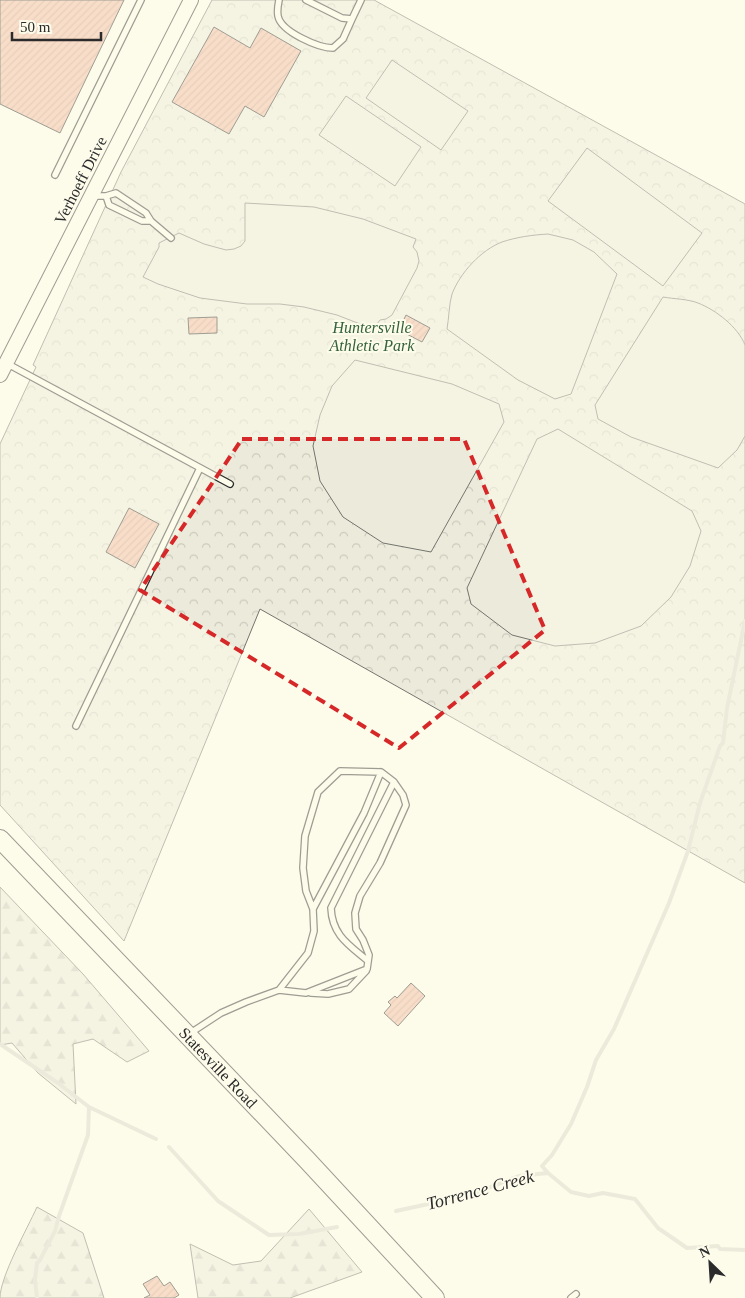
<svg xmlns="http://www.w3.org/2000/svg" width="745" height="1298" viewBox="0 0 745 1298" font-family="'Times New Roman',serif">
  <style>
    .forest { fill: url(#forest-firs); stroke: #74746e }
    .park { fill: url(#park-crowns); stroke: #74746e }
    .pitch { fill: #ecebdb; stroke: #74746e }
    .parking { fill: #eceadb; stroke: #74746e }
    .lines { fill: none; stroke-linecap: round; stroke-linejoin: round }
    .stream { stroke: #d8d7c9; stroke-width: 4 }
    .building { fill: url(#building-hatch); stroke: #2b2b2b }
    .service-casing { stroke: #2b2b2b; stroke-width: 8 }
    .tertiary-casing { stroke: #2b2b2b; stroke-width: 16 }
    .primary-casing { stroke: #2b2b2b; stroke-width: 20 }
    .service { stroke: #fdfbea; stroke-width: 5.5 }
    .tertiary { stroke: #fdfbea; stroke-width: 14 }
    .primary { stroke: #fdfbea; stroke-width: 18 }
    .marked { fill: none; stroke: #d62828; stroke-width: 4; stroke-dasharray: 10 6; stroke-linejoin: round }
    .labels { text-anchor: middle; stroke-width: 4; stroke-linejoin: round; paint-order: stroke }
    .street-label { font-size: 16px; fill: #2b2b2b; stroke: #fdfbea }
    .park-label { font-size: 16px; font-style: italic; fill: #34623c; stroke: #fdfbea }
    .water-label { font-size: 18px; font-style: italic; fill: #2b2b2b; stroke: #fdfbea }
  </style>
  <defs>
    <pattern id="forest-firs" width="22" height="20" patternUnits="userSpaceOnUse" patternTransform="scale(1.25)"><rect width="22" height="20" fill="#ecebdb"/><path d="M5 1l3.5 6h-7zM16 11l3.5 6h-7z" fill="#cbcabc"/></pattern>
    <pattern id="park-crowns" width="20" height="18" patternUnits="userSpaceOnUse" patternTransform="scale(1.25)"><rect width="20" height="18" fill="#ecebdb"/><path d="M2 6a3 3 0 1 1 6 0M12 15a3 3 0 1 1 6 0" fill="none" stroke="#cbcabc"/></pattern>
    <pattern id="building-hatch" width="6" height="6" patternUnits="userSpaceOnUse" patternTransform="scale(1.25)"><rect width="6" height="6" fill="#f2b8a0"/><path d="M-1 1l2-2M0 6l6-6M5 7l2-2" fill="none" stroke="#d09e8a"/></pattern>
  </defs>
  <rect width="100%" height="100%" fill="#fdfbea"/>
  <!-- forest -->
  <path class="forest" d="M 0,887 L 83,974 L 149,1051 L 127,1062 L 93,1039 L 73,1044 L 76,1104 L 38,1073 L 12,1043 L 0,1045 Z
    M 37,1207 L 83,1233 L 104,1298 L 0,1298 C 0,1277 27,1229 37,1207 Z
    M 309,1209 L 362,1272 L 290,1298 L 198,1298 L 190,1244 L 233,1265 L 261,1261 Z"/>
  <!-- park -->
  <path class="park" d="M 212,0 L 374,0 L 745,204 L 745,883 L 260,609 L 124,941 L 0,805 L 0,444 L 36,367 L 33,365 L 121,172 Z"/>
  <!-- pitch -->
  <path class="pitch" d="M 392,60 L 468,111 L 441,150 L 366,98 Z
    M 346,96 L 421,147 L 395,186 L 319,135 Z
    M 587,148 L 702,233 L 663,286 L 548,201 Z
    M 548,234 L 573,240 L 594,252 L 617,274 L 571,394 L 555,399 L 518,380 L 447,329 C 449,318 449,304 452,294 C 460,273 481,250 502,242 C 517,237 532,235 548,234 Z
    M 663,297 C 674,299 688,299 698,303 C 716,310 738,327 745,345 L 745,436 L 737,450 L 718,468 L 631,437 L 598,419 L 595,405 Z
    M 355,360 L 452,384 L 499,404 L 504,422 L 431,552 L 383,543 L 343,517 L 320,481 L 313,446 L 320,415 L 332,386 Z
    M 558,429 L 692,511 L 701,531 L 690,566 L 671,597 L 641,626 L 595,643 L 555,646 L 512,635 L 471,604 L 467,588 L 537,439 Z"/>
  <!-- parking -->
  <path class="parking" d="M 245,203 L 314,207 L 363,219 L 416,239 L 413,247 L 417,252 L 419,261 L 417,268 L 392,315 L 386,319 L 380,320 L 373,329 L 337,315 L 304,307 L 280,304 L 247,304 L 200,298 L 158,284 L 143,277 L 159,247 L 159,243 L 179,233 L 204,244 L 226,250 L 234,249 L 241,246 L 245,241 Z"/>
  <g class="lines">
    <!-- stream -->
    <path class="stream" d="M 745,621 L 727,708 L 723,743 L 720,746 L 700,803 L 688,851 L 669,903 L 614,1029 L 596,1060 L 587,1087 L 571,1124 L 552,1155 L 542,1166 L 548,1173 L 571,1192 L 589,1196 L 603,1193 L 635,1199 L 658,1228 L 687,1248 L 718,1246 L 720,1249 L 745,1250
      M 0,1044 L 58,1083 L 89,1107 L 156,1139
      M 169,1147 L 218,1201 L 269,1235 L 299,1234 L 337,1227
      M 396,1211 L 470,1195 L 519,1176 L 548,1173
      M 37,1298 L 35,1280 L 37,1263 L 40,1260 L 55,1231 L 59,1216 L 88,1135 L 89,1107"/>
  </g>
  <!-- building -->
  <path class="building" d="M 0,0 L 124,0 L 60,133 L 0,104 Z
    M 214,27 L 250,48 L 261,28 L 301,51 L 264,117 L 245,106 L 229,134 L 172,102 Z
    M 406,315 L 430,328 L 422,342 L 399,330 Z
    M 217,317 L 217,333 L 189,334 L 188,318 Z
    M 129,508 L 159,524 L 135,568 L 106,552 Z
    M 411,983 L 425,996 L 398,1026 L 384,1013 L 391,1005 L 388,1002 L 395,996 L 397,998 Z
    M 157,1276 L 164,1286 L 170,1282 L 179,1295 L 174,1298 L 144,1298 L 150,1295 L 143,1284 Z"/>
  <g class="lines">
    <defs>
      <path id="service" d="M 279,0 C 278,5 277,11 278,16 C 281,32 319,48 333,48 L 343,39 L 352,19
        M 306,0 L 342,18 L 352,19 L 361,0
        M 55,175 L 141,0
        M 93,196 L 106,196 L 116,193 L 146,213 L 151,221 L 171,238
        M 106,196 L 109,205 L 142,221 L 151,221
        M 6,363 L 230,484
        M 76,726 L 200,468
        M 313,909 L 364,813 L 381,772
        M 368,961 C 349,945 332,935 331,908 L 394,782
        M 311,993 L 328,994 L 349,989 L 366,971
        M 189,1034 L 221,1013 L 246,1002 L 279,990 L 306,993 L 367,969 L 369,955 L 363,940 L 356,929 L 355,913 L 360,896 L 380,863 L 406,805 L 403,795 L 394,782 L 381,772 L 340,771 L 318,792 L 305,836 L 303,868 L 306,891 L 313,909 L 314,931 L 308,953 L 279,990
        M 571,1298 L 576,1294"/>
      <path id="tertiary" d="M 0,375 L 191,0"/>
      <g id="primary">
        <path id="s1" d="M 0,839 L 307,1160 L 435,1298"/>
      </g>
    </defs>
    <!-- service casing -->
    <use href="#service" class="service-casing"/>
    <!-- tertiary casing -->
    <use href="#tertiary" class="tertiary-casing"/>
    <!-- primary casing -->
    <use href="#primary" class="primary-casing"/>
    <!-- service -->
    <use href="#service" class="service"/>
    <!-- tertiary -->
    <use href="#tertiary" class="tertiary"/>
    <!-- primary -->
    <use href="#primary" class="primary"/>
  </g>
  <!-- marked area -->
  <path d="M0 0H745V1298H0ZM 242,439 L 464,439 L 545,630 L 399,748 L 140,590 Z" fill="#fdfbea" fill-opacity=".55" fill-rule="evenodd"/>
  <path class="marked" d="M 242,439 L 464,439 L 545,630 L 399,748 L 140,590 Z"/>
  <g class="labels">
    <!-- street labels -->
    <g class="street-label">
      <text transform="translate(80 180) rotate(-63)" y="6">Verhoeff Drive</text>
      <text dy="6" stroke="none"><textPath href="#s1" startOffset="316">Statesville Road</textPath></text>
    </g>
    <!-- park labels -->
    <g class="park-label">
      <text x="372" y="333">Huntersville<tspan x="372" dy="18">Athletic Park</tspan></text>
    </g>
    <!-- water labels -->
    <g class="water-label">
      <text transform="translate(480 1190) rotate(-15)" y="6">Torrence Creek</text>
    </g>
  </g>
  <!-- north arrow -->
  <g transform="translate(710 1263) rotate(335)" stroke="#fdfbea" stroke-width="4" paint-order="stroke">
  <path d="M0-4L9 19L0 12L-9 19Z" fill="#2b2b2b"/>
  <text y="-8" font-size="14" font-weight="bold" text-anchor="middle" fill="#2b2b2b">N</text>
  </g>
  <!-- scale -->
  <path d="M12 32v8h89v-8" fill="none" stroke="#2b2b2b" stroke-width="2.5"/>
  <text x="20" y="32" font-size="15" fill="#2b2b2b" stroke="#fdfbea" stroke-width="4" paint-order="stroke">50 m</text>
</svg>
